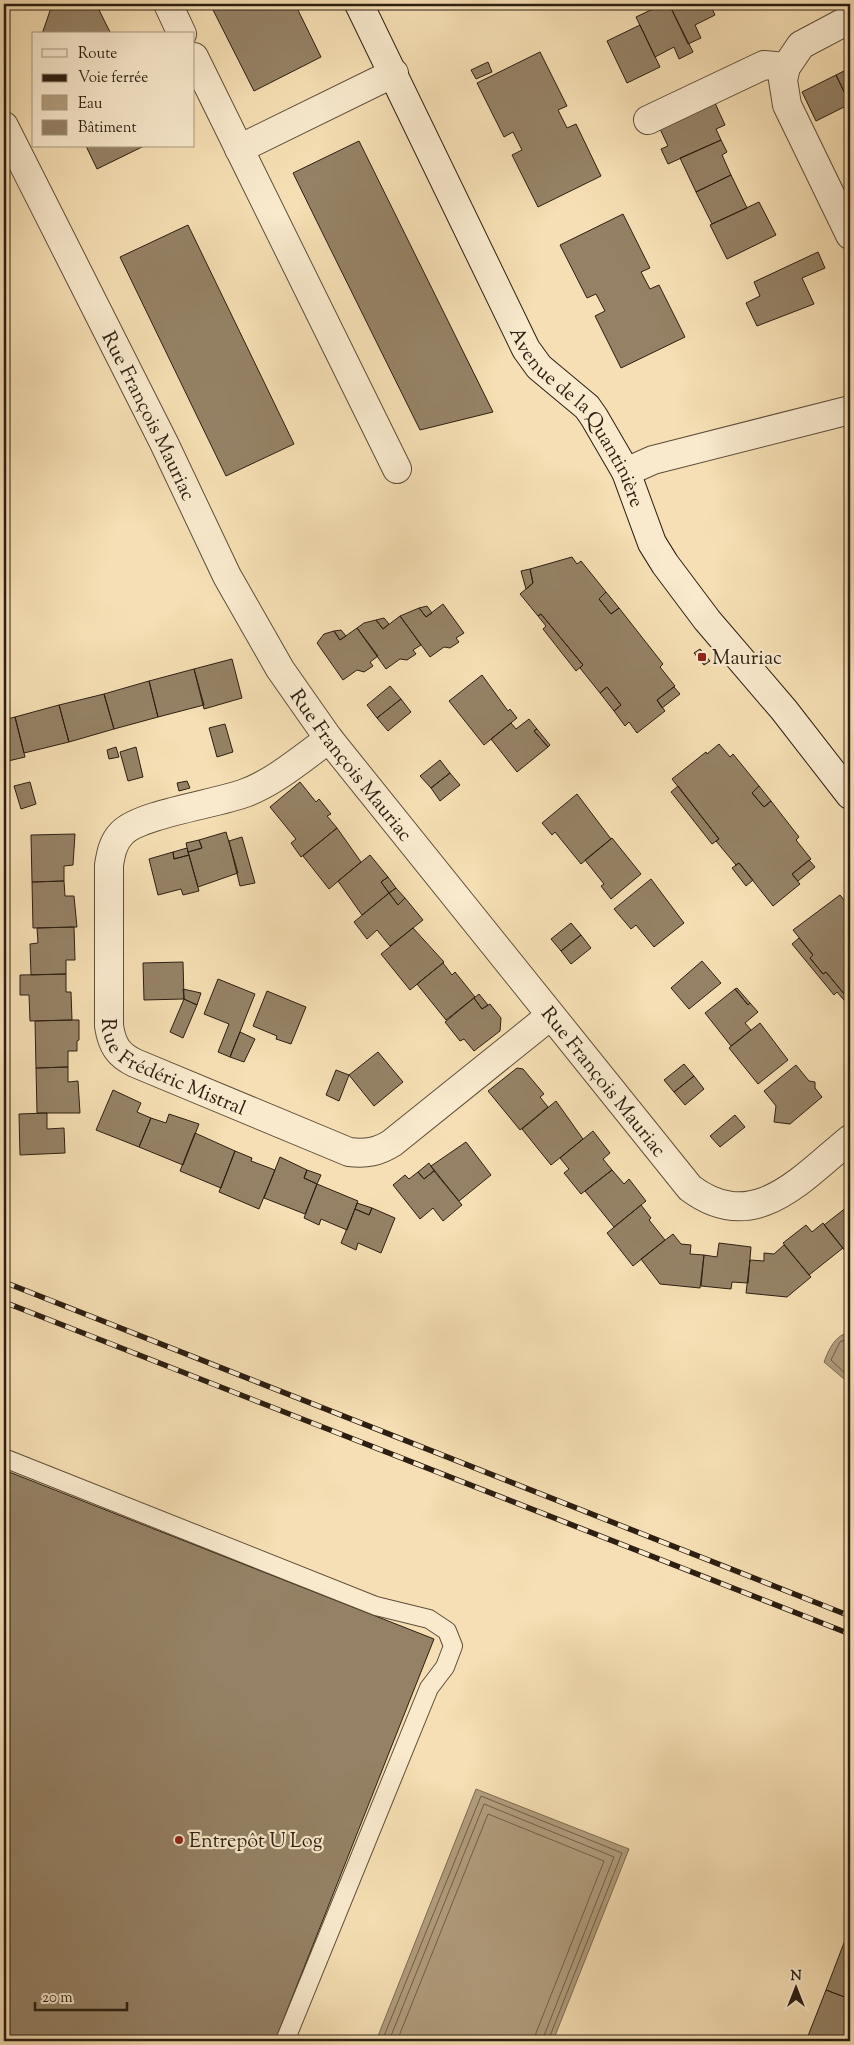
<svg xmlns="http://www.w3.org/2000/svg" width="854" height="2045" viewBox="0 0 854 2045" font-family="'Sorts Mill Goudy',serif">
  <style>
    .water { fill: #b19d7d; stroke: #7c6a52 }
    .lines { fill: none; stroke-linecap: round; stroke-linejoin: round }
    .shore { stroke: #6e5e48; stroke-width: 1 }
    .building { fill: #958266; stroke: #2c1e12 }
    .lane-casing { stroke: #5e4e3a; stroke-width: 20 }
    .street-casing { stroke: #5e4e3a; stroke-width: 30 }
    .secondary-casing { stroke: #2c1e12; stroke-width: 30 }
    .lane { stroke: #f9eace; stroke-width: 18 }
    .street { stroke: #f9eace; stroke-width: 28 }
    .secondary { stroke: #f9eace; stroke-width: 28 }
    .rail-casing { stroke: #2c1e12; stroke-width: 5.5 }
    .rail { stroke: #f9eace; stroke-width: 4; stroke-dasharray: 11; stroke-linecap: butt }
    .poi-dot { fill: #8f2418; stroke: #f9eace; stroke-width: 2 }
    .labels { text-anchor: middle; stroke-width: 4.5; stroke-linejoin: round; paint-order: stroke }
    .street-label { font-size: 20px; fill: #2c1e12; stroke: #f9eace }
    .poi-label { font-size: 20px; fill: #2c1e12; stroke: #f9eace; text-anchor: start }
  </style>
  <rect width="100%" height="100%" fill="#f6dfb4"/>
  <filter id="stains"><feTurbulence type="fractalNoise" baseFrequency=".004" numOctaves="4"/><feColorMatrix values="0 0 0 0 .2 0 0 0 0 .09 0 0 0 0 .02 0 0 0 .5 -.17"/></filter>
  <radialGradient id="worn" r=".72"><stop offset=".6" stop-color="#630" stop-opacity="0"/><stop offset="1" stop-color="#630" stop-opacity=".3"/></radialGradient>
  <!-- water -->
  <path class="water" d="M 850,1332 L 850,1384 L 824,1362 C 829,1349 835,1335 850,1332 Z
    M 476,1789 L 629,1849 L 553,2041 L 376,2041 Z"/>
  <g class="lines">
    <!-- shore -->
    <path class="shore" d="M 850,1337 L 840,1342 L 831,1360 L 850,1378
      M 382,2041 L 481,1796 L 622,1853 L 548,2041
      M 389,2041 L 484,1804 L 614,1857 L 542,2041
      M 397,2041 L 488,1814 L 604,1861 L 536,2033 L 534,2041"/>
  </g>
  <!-- building -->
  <path class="building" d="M 55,4 L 96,4 L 111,34 L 42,34 L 52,5 Z
    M 210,4 L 295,4 L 321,57 L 254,91 Z
    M 650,4 L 669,4 L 693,52 L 679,59 L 674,47 L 655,57 L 636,17 L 653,9 Z
    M 669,4 L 710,4 L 715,15 L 695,25 L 701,38 L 688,44 Z
    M 640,25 L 660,67 L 627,83 L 607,41 Z
    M 540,52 L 567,106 L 558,110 L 567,128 L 576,124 L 601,176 L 538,207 L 512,155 L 522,150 L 513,132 L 504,137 L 477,83 Z
    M 488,62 L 492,72 L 476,79 L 471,70 Z
    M 850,68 L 850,104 L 836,75 Z
    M 836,75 L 850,104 L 816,121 L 802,92 Z
    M 715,103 L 725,125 L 716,129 L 721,140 L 668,164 L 661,149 L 668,146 L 660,129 Z
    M 721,140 L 727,152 L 722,155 L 731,175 L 696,192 L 680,158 Z
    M 359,141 L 493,412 L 420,430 L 322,232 L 293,173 Z
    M 86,146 L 144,146 L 97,169 Z
    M 731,175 L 747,208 L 712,224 L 696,192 Z
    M 759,202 L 776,235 L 727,259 L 710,225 Z
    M 623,214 L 650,268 L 641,272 L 650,289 L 659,285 L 685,337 L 621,368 L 595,316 L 605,311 L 596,294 L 587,298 L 560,245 Z
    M 188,225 L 294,444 L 226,476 L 120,257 Z
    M 818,252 L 825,268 L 802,278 L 814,304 L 757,326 L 746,303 L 760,296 L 754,282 Z
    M 572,557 L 577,564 L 581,561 L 606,592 L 599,599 L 611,614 L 619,608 L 663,664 L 660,667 L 675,686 L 657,700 L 665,711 L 637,733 L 629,722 L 625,726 L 614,711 L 621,705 L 607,687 L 600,693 L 580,668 L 583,665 L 541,614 L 538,616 L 520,594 L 533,583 L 530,569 Z
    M 530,569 L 533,583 L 526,589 L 521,571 Z
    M 606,592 L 619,608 L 611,614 L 599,599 Z
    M 443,604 L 464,633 L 456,638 L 459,642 L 450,648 L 444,647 L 430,657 L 400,616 L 419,608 L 426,617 Z
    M 427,606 L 432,613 L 426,617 L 419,608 Z
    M 541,614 L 583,665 L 576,671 L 543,629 L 546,626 L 538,616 Z
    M 400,616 L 421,645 L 413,650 L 416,654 L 407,660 L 400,659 L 386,669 L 357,628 L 364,623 L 376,620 L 383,629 Z
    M 384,618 L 389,624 L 383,629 L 376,620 Z
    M 357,628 L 378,656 L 370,662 L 373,666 L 364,672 L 357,670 L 343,680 L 317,643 L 324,634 L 334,631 L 340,640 Z
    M 341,630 L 346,636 L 340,640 L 334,631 Z
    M 700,649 L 710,661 L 704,665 L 694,653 Z
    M 232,659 L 242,698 L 204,709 L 194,669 Z
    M 194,669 L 204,705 L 158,717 L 149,681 Z
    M 482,675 L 508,711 L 510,709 L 517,718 L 484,745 L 449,701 Z
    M 149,681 L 158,717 L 114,729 L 104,694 Z
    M 390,686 L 401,699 L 377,718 L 367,705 Z
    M 607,687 L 621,705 L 614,711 L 600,693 Z
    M 674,687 L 680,694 L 662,708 L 657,700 Z
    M 104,694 L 114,729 L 69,742 L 59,705 Z
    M 401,699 L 411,712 L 388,731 L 377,718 Z
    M 59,705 L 69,742 L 24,753 L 15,717 Z
    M 15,717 L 25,757 L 4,762 L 4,720 Z
    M 529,719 L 537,729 L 534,731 L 548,747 L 517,772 L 491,739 L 511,723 L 516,729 Z
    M 225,724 L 233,752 L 217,757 L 209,728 Z
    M 537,729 L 550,745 L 548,747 L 534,731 Z
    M 719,744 L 730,757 L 733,754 L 759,786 L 752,793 L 764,807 L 771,801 L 799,837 L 796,840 L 811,859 L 792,874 L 800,884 L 773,906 L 739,863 L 736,865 L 716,841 L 719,839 L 672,779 L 706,752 L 707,754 Z
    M 116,747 L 119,757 L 109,759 L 107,750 Z
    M 136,747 L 143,777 L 128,781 L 120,752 Z
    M 440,760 L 450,773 L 431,788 L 420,776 Z
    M 450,773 L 460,785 L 440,801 L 431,788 Z
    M 187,781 L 190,788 L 179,791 L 177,783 Z
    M 30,782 L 36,804 L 21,809 L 14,786 Z
    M 300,782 L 316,802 L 319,799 L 331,814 L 327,816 L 337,828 L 301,857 L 291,843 L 296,839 L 270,807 Z
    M 678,786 L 719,839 L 712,844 L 671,792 Z
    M 759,786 L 771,801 L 764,807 L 752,793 Z
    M 577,794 L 611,839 L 581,864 L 555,832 L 552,835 L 542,823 Z
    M 337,828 L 361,862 L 329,889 L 303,856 Z
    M 226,832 L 238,873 L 198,887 L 188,852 L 202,848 L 199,840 Z
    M 75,834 L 73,865 L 64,866 L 64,881 L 32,882 L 31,835 Z
    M 242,837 L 255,883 L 240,886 L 229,841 Z
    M 612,838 L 641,874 L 611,899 L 601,886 L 604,884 L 585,860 Z
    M 199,840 L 202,848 L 188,852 L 186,843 Z
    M 187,848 L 189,855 L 174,859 L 173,852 Z
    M 173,852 L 174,859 L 189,855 L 199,891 L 183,895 L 181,889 L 158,895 L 149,859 Z
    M 370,855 L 388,877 L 381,882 L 389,893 L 362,915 L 338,881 Z
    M 809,860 L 815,867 L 798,881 L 792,874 Z
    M 739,863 L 753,880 L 746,886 L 732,868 Z
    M 388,877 L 396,888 L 389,893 L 381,882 Z
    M 651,879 L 684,923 L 654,947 L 636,925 L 631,929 L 614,909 Z
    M 64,881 L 65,896 L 74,896 L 77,927 L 33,928 L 32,882 Z
    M 396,888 L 405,898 L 398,905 L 389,893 Z
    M 389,893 L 398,905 L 405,898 L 423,920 L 390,946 L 377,930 L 367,939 L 354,922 Z
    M 840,895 L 850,907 L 850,1001 L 826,972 L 823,974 L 810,958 L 813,955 L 793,930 Z
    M 571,923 L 581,935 L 561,951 L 551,939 Z
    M 74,927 L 75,960 L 66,960 L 66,974 L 31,975 L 30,944 L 38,943 L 37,928 Z
    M 413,928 L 444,962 L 410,990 L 381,954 Z
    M 581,935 L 591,948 L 571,964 L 561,951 Z
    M 799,938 L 813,955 L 810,958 L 823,974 L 826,972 L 850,1001 L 850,1007 L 837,992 L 834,995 L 792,944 Z
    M 702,961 L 721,983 L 689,1009 L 671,988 Z
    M 183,962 L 184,999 L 144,1000 L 143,963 Z
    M 443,963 L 452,975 L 455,972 L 475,997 L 446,1020 L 417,984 Z
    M 66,974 L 66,992 L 71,992 L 72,1020 L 30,1021 L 29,995 L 20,995 L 20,975 Z
    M 218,979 L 255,994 L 230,1057 L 218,1052 L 229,1024 L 204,1014 Z
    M 737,988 L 750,1003 L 748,1005 L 735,989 Z
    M 183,989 L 201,993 L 197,1005 L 184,999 Z
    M 735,989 L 748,1005 L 750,1003 L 758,1012 L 745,1023 L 751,1030 L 731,1046 L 705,1013 Z
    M 267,991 L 306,1007 L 291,1044 L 276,1039 L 277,1036 L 253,1026 Z
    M 479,994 L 488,1005 L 482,1009 L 474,998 Z
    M 474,998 L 482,1009 L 490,1004 L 501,1018 L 500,1031 L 474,1051 L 464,1039 L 460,1041 L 445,1022 Z
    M 184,999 L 197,1005 L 183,1038 L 170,1032 Z
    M 72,1020 L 79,1020 L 79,1040 L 77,1041 L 77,1051 L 68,1051 L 68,1067 L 36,1068 L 35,1021 Z
    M 760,1023 L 788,1060 L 758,1084 L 729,1048 Z
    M 240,1032 L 255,1039 L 244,1062 L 230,1057 Z
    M 378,1052 L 403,1082 L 374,1106 L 349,1075 Z
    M 684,1064 L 694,1076 L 674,1092 L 664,1080 Z
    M 796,1065 L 809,1081 L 815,1082 L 815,1088 L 822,1097 L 790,1124 L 774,1122 L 776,1106 L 764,1091 Z
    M 68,1067 L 68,1082 L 78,1081 L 80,1113 L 37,1113 L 36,1068 Z
    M 517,1068 L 523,1069 L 544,1094 L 540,1097 L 548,1107 L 520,1130 L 488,1091 Z
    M 336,1070 L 349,1075 L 339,1101 L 326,1095 Z
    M 694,1076 L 704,1089 L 685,1105 L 674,1092 Z
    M 113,1090 L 141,1103 L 137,1112 L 151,1118 L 139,1147 L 96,1130 Z
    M 556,1101 L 583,1139 L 551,1165 L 522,1129 Z
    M 47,1113 L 47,1129 L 64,1128 L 65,1153 L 20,1155 L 19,1114 Z
    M 169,1114 L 199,1124 L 183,1165 L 139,1147 L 151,1118 L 166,1123 Z
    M 735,1115 L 745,1127 L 720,1147 L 710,1136 Z
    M 593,1131 L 610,1153 L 603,1159 L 612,1170 L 581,1194 L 564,1173 L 569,1169 L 560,1158 Z
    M 195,1133 L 235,1151 L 221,1188 L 180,1171 Z
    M 466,1142 L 491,1175 L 459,1201 L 431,1166 Z
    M 235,1151 L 252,1158 L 251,1161 L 275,1170 L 259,1209 L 219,1192 Z
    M 280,1157 L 307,1170 L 304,1178 L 317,1184 L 305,1214 L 264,1198 Z
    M 429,1163 L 434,1171 L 424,1179 L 418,1172 Z
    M 307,1170 L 321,1175 L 317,1184 L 304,1178 Z
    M 612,1170 L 624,1184 L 629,1179 L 646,1201 L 614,1227 L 585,1191 Z
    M 434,1171 L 462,1205 L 443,1221 L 433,1208 L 420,1219 L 393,1185 L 405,1175 L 409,1179 L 418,1172 L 424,1179 Z
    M 317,1184 L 358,1201 L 347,1230 L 321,1219 L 319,1225 L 304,1218 Z
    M 850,1201 L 850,1257 L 824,1225 L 847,1207 L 845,1205 Z
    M 357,1203 L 372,1208 L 369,1215 L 355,1209 Z
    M 641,1205 L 651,1218 L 649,1220 L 665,1240 L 633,1266 L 607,1233 Z
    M 372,1208 L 395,1218 L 381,1253 L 358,1243 L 356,1250 L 341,1243 L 355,1209 L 369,1215 Z
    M 823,1223 L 843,1248 L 809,1275 L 783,1243 L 806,1225 L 812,1232 Z
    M 673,1234 L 681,1244 L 691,1245 L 690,1254 L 704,1255 L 700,1288 L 660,1284 L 641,1259 Z
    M 719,1243 L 751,1247 L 748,1283 L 732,1282 L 731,1289 L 701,1286 L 704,1255 L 717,1257 Z
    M 784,1245 L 811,1277 L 787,1297 L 746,1293 L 750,1260 L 764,1261 L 764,1253 L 774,1254 Z
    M 4,1470 L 434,1639 L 275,2041 L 4,2041 Z
    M 850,1927 L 850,1999 L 826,1990 Z
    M 826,1990 L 850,1999 L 850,2041 L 806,2041 Z"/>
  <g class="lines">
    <defs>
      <path id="lane" d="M 4,1458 L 376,1606 L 429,1619 L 447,1631 L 453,1646 L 445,1667 L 429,1688 L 285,2041"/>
      <g id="street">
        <path d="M 168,4 L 182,34"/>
        <path d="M 850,19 L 801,45 L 786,67 L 783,80 L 787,105 L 850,235"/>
        <path d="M 194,57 L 397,469"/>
        <path d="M 648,120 L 764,65 L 786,67"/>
        <path id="s1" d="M 4,126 L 164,443 L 227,576 L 280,669 L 329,739 L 690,1188 C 754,1236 801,1179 850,1139"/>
        <path d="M 239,149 L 394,73"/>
        <path d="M 626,472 L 653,460 L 850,410"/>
        <path id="s2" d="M 329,739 C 302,758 275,782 245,793 C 216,804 140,814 122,833 C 113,842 111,853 109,865 L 109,1026 C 112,1045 118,1055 135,1063 L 349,1152 C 366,1154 378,1152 392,1143 L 550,1016"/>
      </g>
      <g id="secondary">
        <path id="s3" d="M 359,4 L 526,349 L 539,367 L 587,407 L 594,417 L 626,472 L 652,543 L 665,564 L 707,620 L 784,710 L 850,795"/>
      </g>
    </defs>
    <!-- lane casing -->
    <use href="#lane" class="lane-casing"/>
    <!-- street casing -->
    <use href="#street" class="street-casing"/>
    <!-- secondary casing -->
    <use href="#secondary" class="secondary-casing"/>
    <!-- lane -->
    <use href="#lane" class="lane"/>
    <!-- street -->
    <use href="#street" class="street"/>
    <!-- secondary -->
    <use href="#secondary" class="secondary"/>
    <defs>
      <path id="rail" d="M 4,1282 L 850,1616
        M 4,1302 L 850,1634"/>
    </defs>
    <!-- rail casing -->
    <use href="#rail" class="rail-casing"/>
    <!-- rail -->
    <use href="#rail" class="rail"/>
  </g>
  <!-- markers -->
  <g class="poi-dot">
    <rect x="697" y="652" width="10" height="10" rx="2.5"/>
    <circle cx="179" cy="1840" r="5"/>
  </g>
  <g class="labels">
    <!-- street labels -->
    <g class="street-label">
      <text dy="7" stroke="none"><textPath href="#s1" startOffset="324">Rue François Mauriac</textPath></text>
      <text dy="7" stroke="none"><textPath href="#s3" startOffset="470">Avenue de la Quantinière</textPath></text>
      <text dy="7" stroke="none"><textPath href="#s1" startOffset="729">Rue François Mauriac</textPath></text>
      <text dy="7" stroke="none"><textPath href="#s2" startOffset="506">Rue Frédéric Mistral</textPath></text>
      <text dy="7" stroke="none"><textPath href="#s1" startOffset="1134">Rue François Mauriac</textPath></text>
    </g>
    <!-- poi labels -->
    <g class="poi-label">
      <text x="712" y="664">Mauriac</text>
      <text x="189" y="1847">Entrepôt U Log</text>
    </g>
  </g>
  <!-- margin -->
  <rect width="854" height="2045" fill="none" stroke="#f6dfb4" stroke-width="20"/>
  <rect x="5" y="5" width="844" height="2035" fill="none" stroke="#2c1e12" stroke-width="2.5"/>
  <rect x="10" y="10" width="834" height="2025" fill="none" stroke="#2c1e12"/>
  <!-- legend -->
  <rect x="32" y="32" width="162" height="115" fill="#f9eace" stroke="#a79883"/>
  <rect x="42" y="49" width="25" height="8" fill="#f9eace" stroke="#a79883"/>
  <text x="78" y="58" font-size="15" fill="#2c1e12">Route</text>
  <rect x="42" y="74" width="25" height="8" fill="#2c1e12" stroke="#a79883"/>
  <text x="78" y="82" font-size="15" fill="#2c1e12">Voie ferrée</text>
  <rect x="42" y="95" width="25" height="15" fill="#b19d7d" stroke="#a79883"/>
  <text x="78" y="108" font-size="15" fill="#2c1e12">Eau</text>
  <rect x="42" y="120" width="25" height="15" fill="#958266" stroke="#a79883"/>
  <text x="78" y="132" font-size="15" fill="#2c1e12">Bâtiment</text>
  <!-- north arrow -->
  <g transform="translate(796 1988)" stroke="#f9eace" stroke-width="4" paint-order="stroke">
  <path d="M0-4L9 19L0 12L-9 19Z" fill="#2c1e12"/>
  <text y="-8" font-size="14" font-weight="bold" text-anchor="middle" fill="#2c1e12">N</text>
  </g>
  <!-- scale -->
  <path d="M35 2002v8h92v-8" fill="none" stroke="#2c1e12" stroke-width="2.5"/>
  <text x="42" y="2002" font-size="15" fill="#2c1e12" stroke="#f9eace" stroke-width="4" paint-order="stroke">20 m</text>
  <rect width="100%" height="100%" filter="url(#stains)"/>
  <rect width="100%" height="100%" fill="url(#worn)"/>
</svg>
